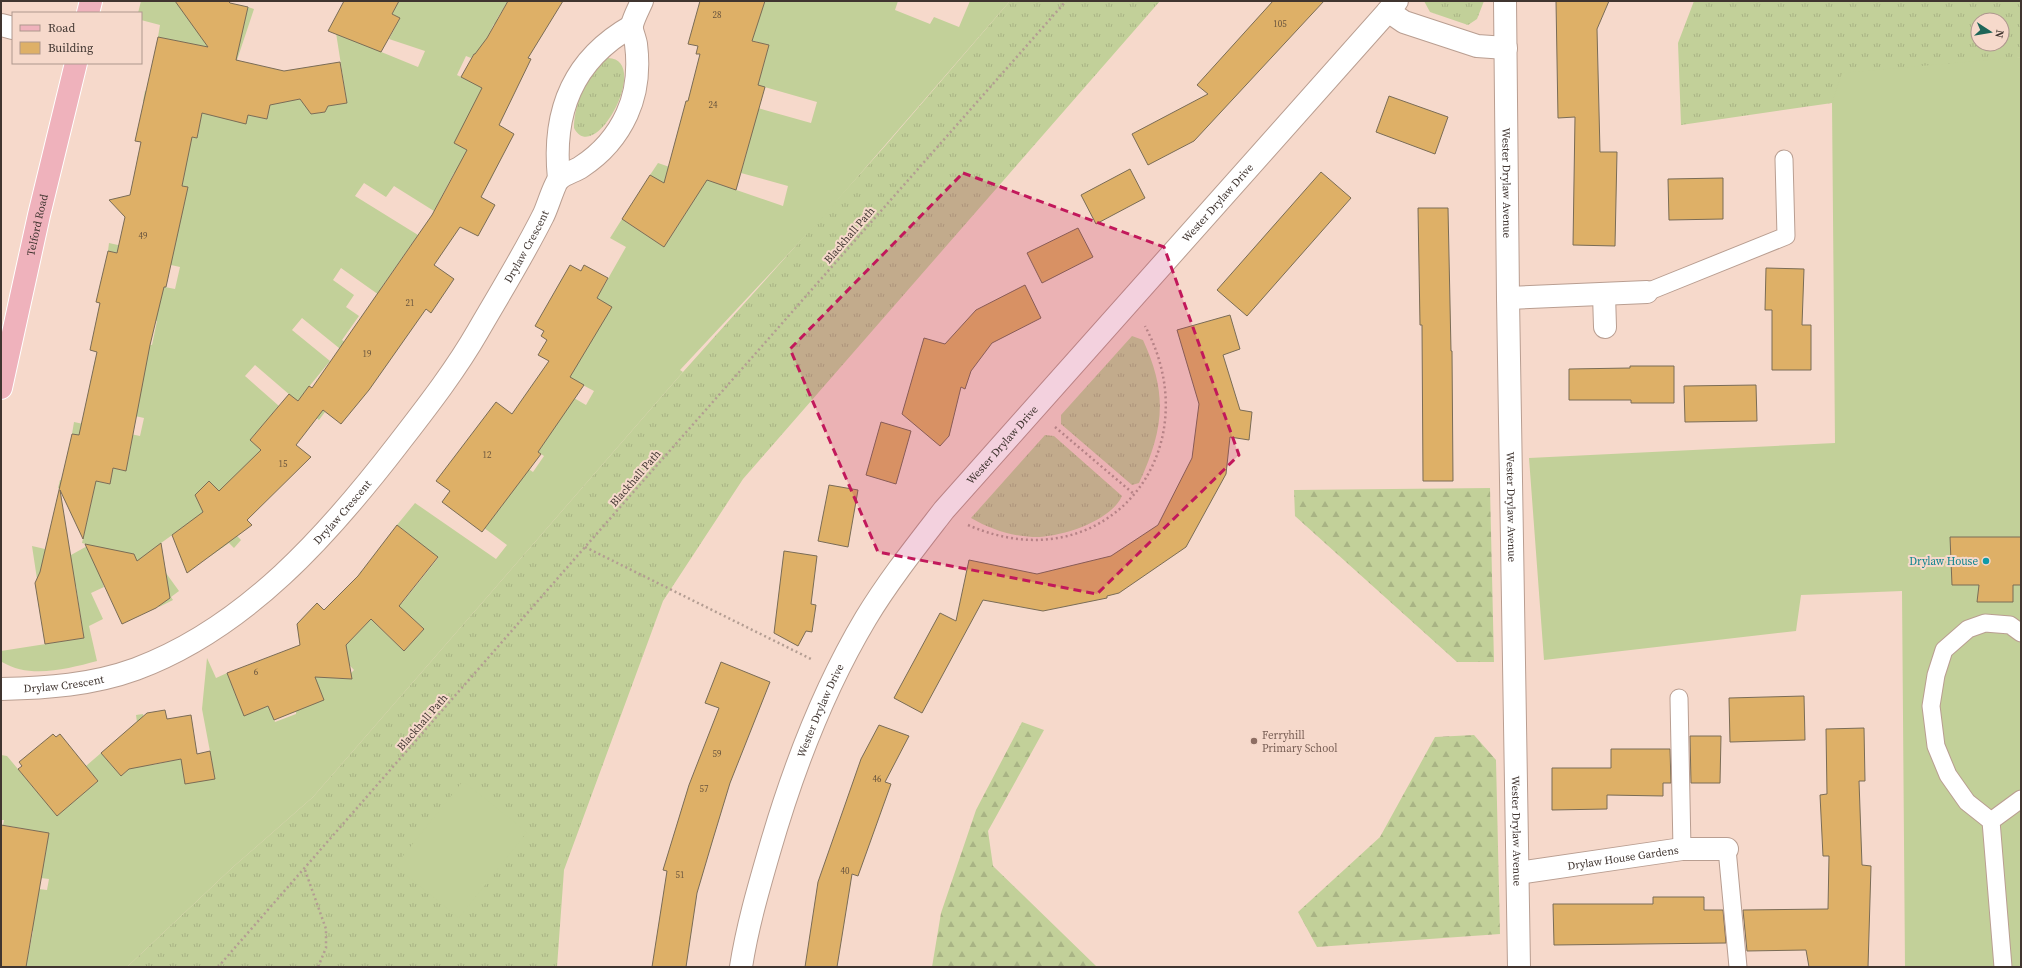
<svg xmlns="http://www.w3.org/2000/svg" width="2022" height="968" viewBox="0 0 2022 968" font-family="'Source Serif 4',serif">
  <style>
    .grass { fill: url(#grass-tufts); fill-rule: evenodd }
    .forest { fill: url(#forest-firs) }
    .garden { fill: #c2d099 }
    .building { fill: #deb067; stroke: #7a6c56 }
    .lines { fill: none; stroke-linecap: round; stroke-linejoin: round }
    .service-casing { stroke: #b99e91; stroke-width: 19 }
    .minor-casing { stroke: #b99e91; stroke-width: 24 }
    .primary-casing { stroke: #fff; stroke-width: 24 }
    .path { stroke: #b39d92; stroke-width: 2.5; stroke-dasharray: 2 3; stroke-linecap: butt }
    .service { stroke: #fff; stroke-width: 17 }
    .minor { stroke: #fff; stroke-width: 22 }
    .primary { stroke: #efb2bc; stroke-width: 22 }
    .marked { fill: #c2185b; fill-opacity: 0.2; stroke: #c2185b; stroke-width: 3; stroke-dasharray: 8 5; stroke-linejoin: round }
    .culture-dot { fill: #0f9aa8; stroke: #f6d9cb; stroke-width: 1.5 }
    .education-dot { fill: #8d6e63; stroke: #f6d9cb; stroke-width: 1.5 }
    .labels { text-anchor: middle; stroke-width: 4; stroke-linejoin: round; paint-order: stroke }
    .number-label { font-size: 9px; fill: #68543e }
    .street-label { font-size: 11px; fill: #403530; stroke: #f6d9cb }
    .culture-label { font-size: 11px; fill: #0d838f; stroke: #f6d9cb; text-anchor: end }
    .education-label { font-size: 11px; fill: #785e54; stroke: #f6d9cb; text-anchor: start }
  </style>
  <defs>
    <pattern id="grass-tufts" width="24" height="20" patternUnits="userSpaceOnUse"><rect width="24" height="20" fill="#c2d099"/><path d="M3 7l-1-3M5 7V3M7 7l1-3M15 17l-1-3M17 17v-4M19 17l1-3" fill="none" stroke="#a8b384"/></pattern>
    <pattern id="forest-firs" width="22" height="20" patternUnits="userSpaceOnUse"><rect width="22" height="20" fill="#c2d099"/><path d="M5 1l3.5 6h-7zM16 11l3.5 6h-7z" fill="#a8b384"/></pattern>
  </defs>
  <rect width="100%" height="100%" fill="#f6d9cb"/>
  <!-- grass -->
  <path class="grass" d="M 1010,1 L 1160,1 L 743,479 L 663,601 L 564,870 L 557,967 L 127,967 L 233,867 L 313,797 L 683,372 L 886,145 Z
    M 1424,1 L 1484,1 L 1477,19 L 1468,25 L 1430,12 Z
    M 1694,1 L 2021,1 L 2021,57 L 1832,103 L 1681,125 L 1678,43 ZM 1978,20 L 2002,20 L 2002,44 L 1978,44 Z
    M 608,58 C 652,59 595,168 574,128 C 574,105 587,70 608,58 Z
    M 1132,336 L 1143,340 C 1168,394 1164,429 1139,483 L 1132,485 L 1061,424 L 1061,415 Z
    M 1045,435 L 1054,436 L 1122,496 C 1111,521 1060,538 1033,537 C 1011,536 990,529 971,518 Z"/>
  <!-- forest -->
  <path class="forest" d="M 1490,488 L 1494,662 L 1457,662 L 1295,516 L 1294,490 Z
    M 1022,722 L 1044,730 L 988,831 L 993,866 L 1097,967 L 932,967 L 941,913 L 976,810 Z
    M 1474,735 L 1496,760 L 1500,934 L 1317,947 L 1298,912 L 1380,837 L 1435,737 Z"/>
  <!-- garden -->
  <path class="garden" d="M 141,1 L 230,1 L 223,32 L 241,36 L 248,7 L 254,9 L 237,60 L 239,60 L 225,118 L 248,115 L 267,119 L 278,72 L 293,100 L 306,98 L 308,110 L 311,114 L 325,112 L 327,106 L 347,103 L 334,20 L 374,49 L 418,67 L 425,51 L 389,39 L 400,18 L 392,14 L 399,1 L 508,1 L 497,19 L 518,32 L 517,33 L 494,24 L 478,56 L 474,54 L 471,58 L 466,56 L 457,75 L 481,87 L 513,96 L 454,143 L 497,166 L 490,181 L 484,178 L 479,187 L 454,173 L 434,211 L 394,186 L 386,197 L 364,183 L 355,196 L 418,235 L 381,288 L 407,306 L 403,312 L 341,268 L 333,280 L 354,295 L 346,307 L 359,316 L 342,340 L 365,357 L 360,365 L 302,318 L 292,330 L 330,361 L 303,394 L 325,412 L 319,420 L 255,365 L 245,376 L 279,406 L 250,440 L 281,466 L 219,491 L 209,481 L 196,494 L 241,540 L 234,548 L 229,543 L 209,557 L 186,525 L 150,551 L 179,591 L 171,597 L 173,600 L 159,607 L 133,553 L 114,562 L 118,572 L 102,581 L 104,587 L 91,593 L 103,619 L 89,626 L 97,661 C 67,669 30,679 2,662 L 1,651 L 84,638 L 76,586 L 58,588 L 37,579 L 32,546 L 71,555 L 89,545 L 82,543 L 93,495 L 58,488 L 60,480 L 62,480 L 63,474 L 110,484 L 113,468 L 126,471 L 131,446 L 72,434 L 74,422 L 140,436 L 144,418 L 135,416 L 143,378 L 93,368 L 95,361 L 144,344 L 152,345 L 157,321 L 99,308 L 150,284 L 175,289 L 180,267 L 108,251 L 109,243 L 172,257 L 188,187 L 182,186 L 185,171 L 137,160 L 138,155 L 177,164 L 183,135 L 197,138 L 202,113 L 143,101 L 145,91 L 216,49 L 158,37 L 160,25 L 141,20 L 141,13 L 138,13 Z
    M 765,1 L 898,1 L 895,10 L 930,24 L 934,17 L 959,27 L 970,1 L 1010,1 L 821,219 L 680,370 L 683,372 L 313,797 L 233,867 L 127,967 L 26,966 L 33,931 L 1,925 L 1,901 L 39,889 L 47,890 L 49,879 L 41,878 L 49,833 L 3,825 L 4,820 L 1,820 L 1,755 L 7,756 L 43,799 L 72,803 L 98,781 L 86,766 L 101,753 L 121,776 L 142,758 L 136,715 L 143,714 L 152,765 L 181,759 L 215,778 L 202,709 L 207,658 L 216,678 L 227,673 L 244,715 L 268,706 L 275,722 L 296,714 L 301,644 L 334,678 L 345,679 L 354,670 L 338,653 L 371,619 L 404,651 L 424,629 L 360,573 L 361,571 L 402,603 L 438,558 L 397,525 L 415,503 L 496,559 L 507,545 L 472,519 L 477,512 L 490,521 L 502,506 L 508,455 L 533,472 L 544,456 L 538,452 L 559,421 L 525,396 L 555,387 L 586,405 L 594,391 L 562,374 L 597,298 L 626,247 L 610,238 L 622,219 L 664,247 L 693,202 L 650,175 L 658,163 L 783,206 L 788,186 L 741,173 L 748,148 L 730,143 L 715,96 L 811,123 L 817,102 L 758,85 L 769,45 L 693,25 L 695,19 L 714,25 Z
    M 2021,57 L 2021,967 L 1905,967 L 1902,591 L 1801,595 L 1796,631 L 1544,660 L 1529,458 L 1835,443 L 1832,103 L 1842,73 Z
    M 463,781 L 527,832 L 459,918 L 395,866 Z"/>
  <!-- building -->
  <path class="building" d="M 175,1 L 228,1 L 230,3 L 248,7 L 236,60 L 284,71 L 340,62 L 347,103 L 328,106 L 325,112 L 311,114 L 300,99 L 270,105 L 267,119 L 248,115 L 246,124 L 202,113 L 197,138 L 192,137 L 182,186 L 188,187 L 166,287 L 164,287 L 150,345 L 126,471 L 113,468 L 110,484 L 96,481 L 83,539 L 60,490 L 84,638 L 45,644 L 35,583 L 40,572 L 72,434 L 79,435 L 97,352 L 90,350 L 100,303 L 96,302 L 108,251 L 117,253 L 125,217 L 109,200 L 130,195 L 141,142 L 135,141 L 158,37 L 208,47 Z
    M 344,1 L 399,1 L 392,14 L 400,18 L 381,52 L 328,31 Z
    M 508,1 L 563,1 L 528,58 L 531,59 L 499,125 L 514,134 L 481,197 L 495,205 L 478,236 L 460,227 L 434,265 L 454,279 L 431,313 L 426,309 L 369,390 L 341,424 L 323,410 L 296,445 L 311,457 L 247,520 L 252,525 L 187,573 L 172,535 L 203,512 L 195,495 L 209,481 L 219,491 L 261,450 L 250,440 L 289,394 L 298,401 L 309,386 L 312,388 L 432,215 L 467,150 L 454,143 L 482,88 L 461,77 L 474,54 L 475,54 L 487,38 Z
    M 700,1 L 765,1 L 752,41 L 769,45 L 758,85 L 765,87 L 736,190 L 707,180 L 664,247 L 622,219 L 650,175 L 664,183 L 686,101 L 688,101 L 700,54 L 696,54 L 698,46 L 688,44 Z
    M 1273,1 L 1324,1 L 1194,141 L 1148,165 L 1132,134 L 1208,94 L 1197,85 Z
    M 1556,1 L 1609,1 L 1597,29 L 1600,152 L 1617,152 L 1615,246 L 1573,245 L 1575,117 L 1558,118 Z
    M 1389,96 L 1448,117 L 1435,154 L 1376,132 Z
    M 1130,169 L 1145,198 L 1096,224 L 1081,195 Z
    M 1321,172 L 1351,198 L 1247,316 L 1217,290 Z
    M 1723,178 L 1723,219 L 1669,220 L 1668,179 Z
    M 1418,208 L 1448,208 L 1451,351 L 1452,351 L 1453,481 L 1423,481 L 1422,325 L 1420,325 Z
    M 1078,228 L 1093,257 L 1042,283 L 1027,253 Z
    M 570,265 L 581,271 L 584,265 L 608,278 L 597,298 L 612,307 L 570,377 L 584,385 L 538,452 L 541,454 L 482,532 L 442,502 L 450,491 L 436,481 L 496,402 L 512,414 L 549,361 L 538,355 L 547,340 L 541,336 L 544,331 L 535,326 Z
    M 1766,268 L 1804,269 L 1802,325 L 1811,325 L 1811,370 L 1772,370 L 1772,310 L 1765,310 Z
    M 1025,285 L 1041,318 L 992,343 L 971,371 L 965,389 L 961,387 L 949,436 L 940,446 L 902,414 L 924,338 L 945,344 L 976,310 Z
    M 1230,315 L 1240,349 L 1223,355 L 1240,410 L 1252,412 L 1249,440 L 1230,437 L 1226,474 L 1186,547 L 1119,593 L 1107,596 L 1107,598 L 1043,611 L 983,600 L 922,713 L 894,698 L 940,613 L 956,621 L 969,560 L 1037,574 L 1111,556 L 1158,525 L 1192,458 L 1199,404 L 1177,330 Z
    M 1630,366 L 1674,366 L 1674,403 L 1631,403 L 1631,400 L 1569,400 L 1569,369 L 1630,368 Z
    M 1756,385 L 1757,421 L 1685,422 L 1684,386 Z
    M 881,422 L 911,431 L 896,484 L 866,475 Z
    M 829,485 L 858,490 L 848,547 L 818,541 Z
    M 397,525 L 438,557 L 399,606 L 424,629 L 404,651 L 371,619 L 346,645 L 352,679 L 315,677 L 324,700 L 274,720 L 268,706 L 244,716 L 227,673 L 300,645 L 297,624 L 317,603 L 324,610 L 358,576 Z
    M 1950,537 L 2021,537 L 2021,585 L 2013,585 L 2013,602 L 1977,602 L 1979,585 L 1952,585 Z
    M 161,543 L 170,598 L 156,608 L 122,624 L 85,544 L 134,554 L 137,561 Z
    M 784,551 L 817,556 L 811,604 L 816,605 L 812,632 L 806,631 L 798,646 L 774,633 Z
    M 721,662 L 770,682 L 730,783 L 713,839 L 697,893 L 686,967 L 652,967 L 667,871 L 663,870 L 689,785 L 719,708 L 705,703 Z
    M 1804,696 L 1805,740 L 1730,742 L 1729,698 Z
    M 165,710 L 167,719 L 191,715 L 197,754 L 210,751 L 215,779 L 185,784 L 181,759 L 129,769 L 121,776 L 101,753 L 147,713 Z
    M 879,725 L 909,736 L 885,782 L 891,784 L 858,876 L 852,874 L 837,967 L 805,967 L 818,882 L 861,759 Z
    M 1864,728 L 1865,781 L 1859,781 L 1862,865 L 1871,866 L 1868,967 L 1809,967 L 1806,950 L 1747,951 L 1743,910 L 1828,909 L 1829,856 L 1823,856 L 1820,795 L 1827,794 L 1826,729 Z
    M 53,734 L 56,737 L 60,734 L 98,781 L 57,816 L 18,769 L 22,766 L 19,762 Z
    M 1690,736 L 1721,736 L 1720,783 L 1691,783 Z
    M 1611,749 L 1670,749 L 1671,783 L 1663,783 L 1663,796 L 1607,795 L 1607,809 L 1552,810 L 1552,768 L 1611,768 Z
    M 1,825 L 49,833 L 26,967 L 1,967 Z
    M 1653,897 L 1704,897 L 1704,910 L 1723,910 L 1726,943 L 1554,945 L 1553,904 L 1653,904 Z"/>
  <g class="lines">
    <defs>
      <path id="service" d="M 1647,292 L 1786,236 L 1784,159
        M 1679,698 L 1682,849
        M 1991,821 L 2021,799
        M 1727,849 L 1738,967
        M 2003,967 L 1991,821 L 1967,802 L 1948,775 L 1936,746 L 1931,706 L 1936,675 L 1944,650 L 1968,629 L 1985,623 L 2010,625 L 2021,633"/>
      <g id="minor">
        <path id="s1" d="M 1505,1 L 1508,298 L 1519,967"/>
        <path d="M 1388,11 L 1404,22 L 1477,46 L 1506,48"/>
        <path d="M 1,25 L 13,28"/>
        <path d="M 559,179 C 552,113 572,60 632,26"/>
        <path d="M 1604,294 L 1605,327"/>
        <path d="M 1508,298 L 1647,292"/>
        <path id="s2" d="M 1,689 C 47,688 92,685 136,669 C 246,628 329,534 399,443 C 426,408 455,371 478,331 C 500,293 523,256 543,216 C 547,209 554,184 559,179 C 564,174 575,171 581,167 C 601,154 617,136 627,114 C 637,92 639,68 636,44 C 635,38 631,30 632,25 C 634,17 639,8 642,1"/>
        <path id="s3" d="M 1518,873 L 1682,849 L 1727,849"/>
        <path id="s4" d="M 741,967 C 747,928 758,890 769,852 C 792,772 823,690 866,618 C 889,580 917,545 944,510 L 1397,1"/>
      </g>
      <g id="primary">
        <path d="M 88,13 L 91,1"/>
        <path id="s5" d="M 1,388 L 39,215 L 76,63"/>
      </g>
    </defs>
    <!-- service casing -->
    <use href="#service" class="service-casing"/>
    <!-- minor casing -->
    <use href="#minor" class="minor-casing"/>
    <!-- primary casing -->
    <use href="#primary" class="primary-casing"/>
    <!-- path -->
    <path class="path" d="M 1055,427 L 1135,495
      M 968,525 C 1104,585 1213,453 1145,326
      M 585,547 L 813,660
      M 305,870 L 326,929 L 326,948 L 318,967
      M 218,967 L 585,547 L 1066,1"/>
    <!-- service -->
    <use href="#service" class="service"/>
    <!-- minor -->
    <use href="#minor" class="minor"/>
    <!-- primary -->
    <use href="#primary" class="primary"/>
  </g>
  <!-- marked area -->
  <path class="marked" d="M 963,173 L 1164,247 L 1239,455 L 1097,594 L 878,552 L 790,349 Z"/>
  <!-- markers -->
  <circle class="culture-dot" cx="1986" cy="561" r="4"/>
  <circle class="education-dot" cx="1254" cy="741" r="4"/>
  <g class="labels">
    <!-- number labels -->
    <g class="number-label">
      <text x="717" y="18">28</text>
      <text x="1280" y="27">105</text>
      <text x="713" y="108">24</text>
      <text x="143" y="239">49</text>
      <text x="410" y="306">21</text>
      <text x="367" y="357">19</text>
      <text x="487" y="458">12</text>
      <text x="283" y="467">15</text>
      <text x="256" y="675">6</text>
      <text x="717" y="757">59</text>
      <text x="877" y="782">46</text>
      <text x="704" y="792">57</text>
      <text x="845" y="874">40</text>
      <text x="680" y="878">51</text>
    </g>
    <!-- street labels -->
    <g class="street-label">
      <text dy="4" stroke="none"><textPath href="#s1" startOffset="182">Wester Drylaw Avenue</textPath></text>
      <text dy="4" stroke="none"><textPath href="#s4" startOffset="917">Wester Drylaw Drive</textPath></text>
      <text dy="4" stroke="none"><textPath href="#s5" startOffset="167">Telford Road</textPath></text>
      <text transform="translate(849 235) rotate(-49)" y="4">Blackhall Path</text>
      <text dy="4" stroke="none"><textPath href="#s2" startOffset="723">Drylaw Crescent</textPath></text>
      <text dy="4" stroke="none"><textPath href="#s4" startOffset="593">Wester Drylaw Drive</textPath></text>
      <text transform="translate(635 478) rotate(-49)" y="4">Blackhall Path</text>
      <text dy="4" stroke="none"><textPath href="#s1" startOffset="506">Wester Drylaw Avenue</textPath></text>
      <text dy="4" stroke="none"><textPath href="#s2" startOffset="399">Drylaw Crescent</textPath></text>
      <text dy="4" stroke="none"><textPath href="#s2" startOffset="63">Drylaw Crescent</textPath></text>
      <text dy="4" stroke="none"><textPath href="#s4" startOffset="269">Wester Drylaw Drive</textPath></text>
      <text transform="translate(422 722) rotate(-49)" y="4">Blackhall Path</text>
      <text dy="4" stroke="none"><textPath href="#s1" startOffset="830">Wester Drylaw Avenue</textPath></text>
      <text dy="4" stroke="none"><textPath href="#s3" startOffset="106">Drylaw House Gardens</textPath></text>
    </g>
    <!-- culture labels -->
    <g class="culture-label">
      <text x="1978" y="565">Drylaw House</text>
    </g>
    <!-- education labels -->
    <g class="education-label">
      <text x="1262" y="739">Ferryhill<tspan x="1262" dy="13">Primary School</tspan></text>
    </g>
  </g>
  <!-- border -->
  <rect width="2022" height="968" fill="none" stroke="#403530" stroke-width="4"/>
  <!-- legend -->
  <rect x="12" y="12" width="130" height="52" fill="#f6d9cb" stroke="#ad978d"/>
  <rect x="20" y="25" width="20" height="6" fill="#efb2bc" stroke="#ad978d"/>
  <text x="48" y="32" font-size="12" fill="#403530">Road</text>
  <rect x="20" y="42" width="20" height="12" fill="#deb067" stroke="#ad978d"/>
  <text x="48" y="52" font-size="12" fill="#403530">Building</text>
  <!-- north arrow -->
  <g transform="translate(1990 32) rotate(102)"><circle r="19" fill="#f6d9cb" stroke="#ad978d"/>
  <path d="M0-3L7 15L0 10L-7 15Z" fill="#1e6558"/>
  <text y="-6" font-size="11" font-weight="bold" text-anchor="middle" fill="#403530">N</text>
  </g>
</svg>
